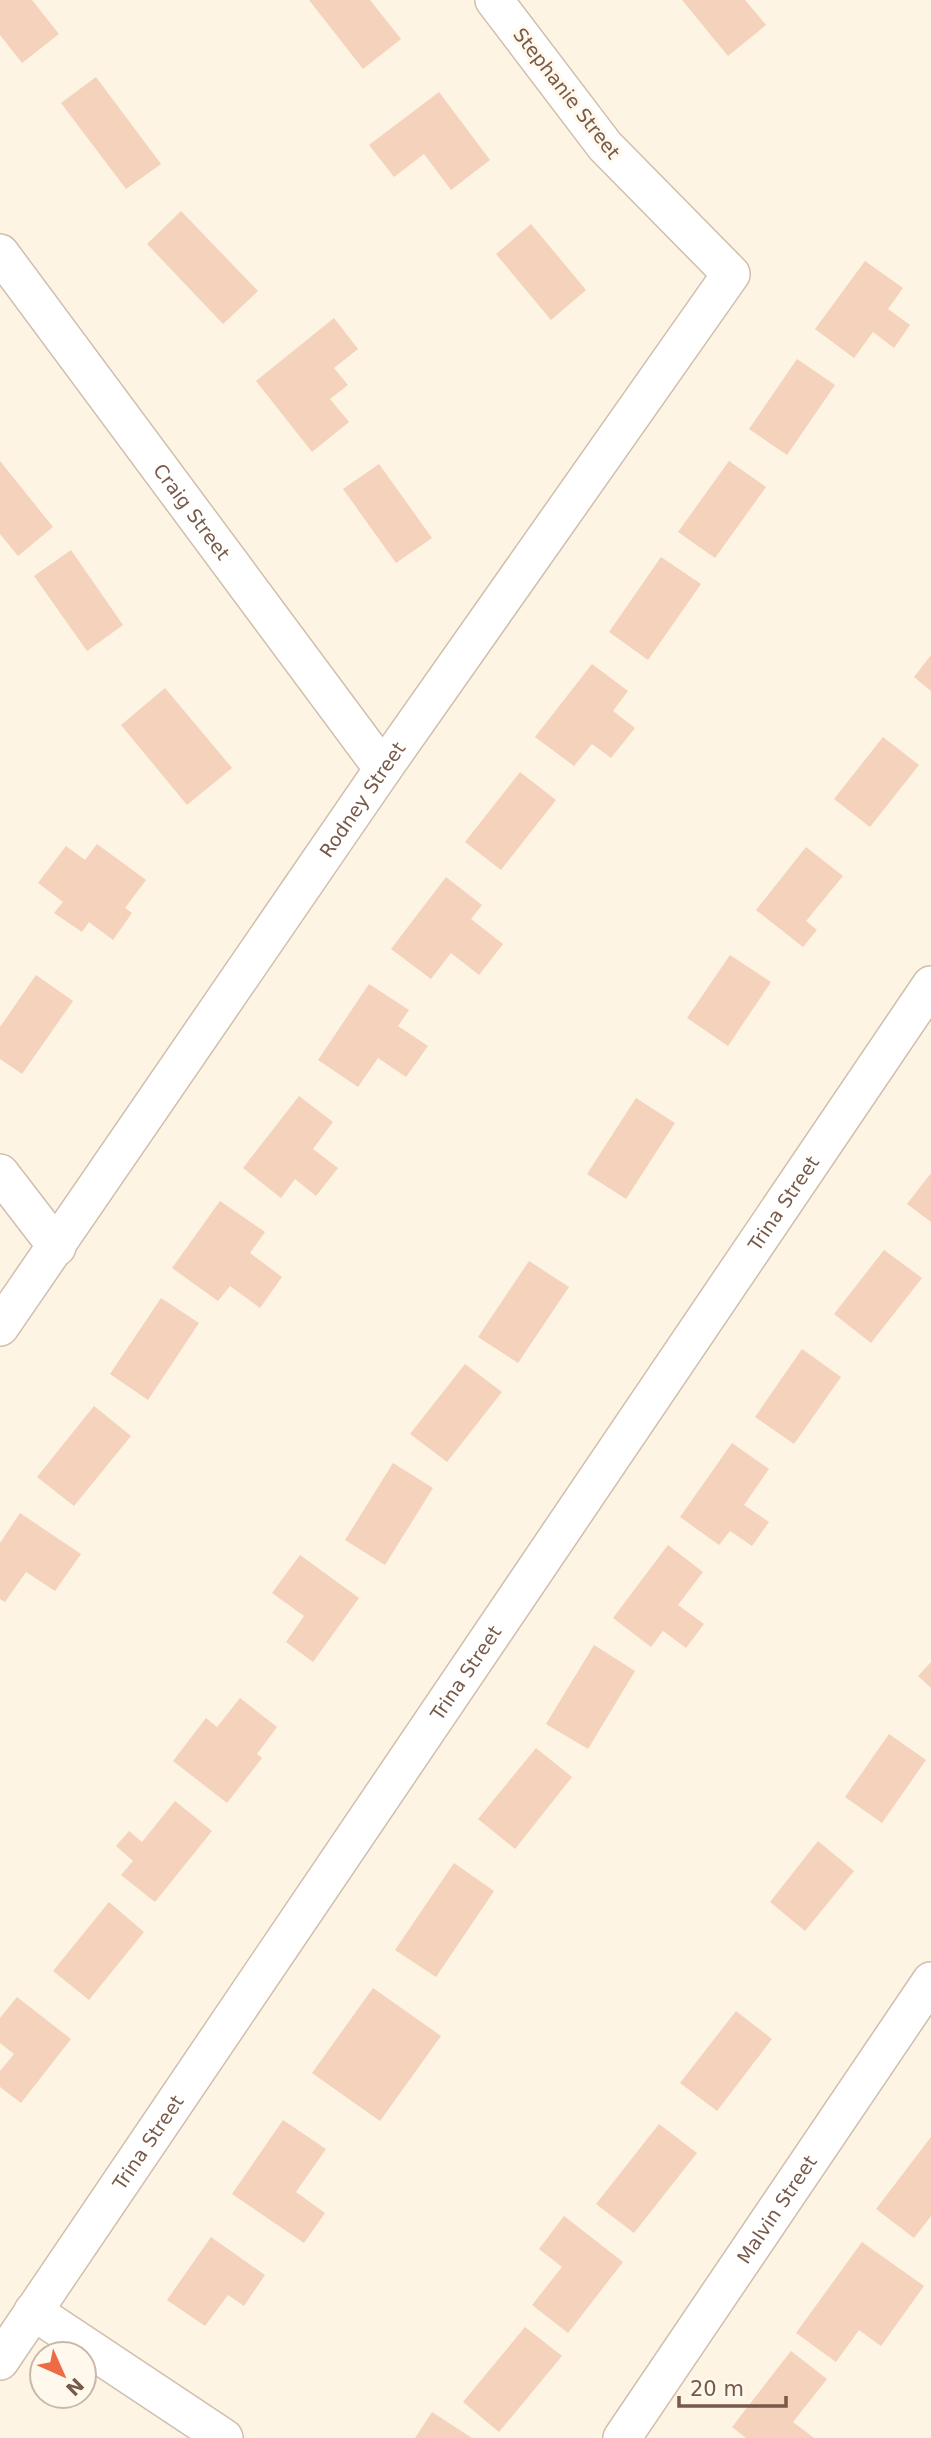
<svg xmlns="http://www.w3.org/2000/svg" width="931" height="2438" viewBox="0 0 931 2438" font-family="'DejaVu Sans',sans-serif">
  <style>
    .building { fill: #f4d2bb }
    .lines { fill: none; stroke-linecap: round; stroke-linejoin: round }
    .street-casing { stroke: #d1bead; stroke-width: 40 }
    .street { stroke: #fff; stroke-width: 37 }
    .labels { text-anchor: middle; stroke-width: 6; stroke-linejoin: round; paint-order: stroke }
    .street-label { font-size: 19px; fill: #775a49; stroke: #fff8ec }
  </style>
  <rect width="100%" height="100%" fill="#fdf4e4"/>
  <!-- building -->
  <path class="building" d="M 0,0 L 32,0 L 59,34 L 22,63 L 0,35 Z
    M 309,0 L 370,0 L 401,39 L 363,69 Z
    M 682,0 L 745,0 L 766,25 L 728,56 Z
    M 96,77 L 161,164 L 126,189 L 61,103 Z
    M 439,92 L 490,160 L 451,190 L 424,154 L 394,177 L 369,145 Z
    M 181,211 L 258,291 L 223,324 L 147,244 Z
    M 531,224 L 586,290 L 551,320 L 496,254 Z
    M 865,261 L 903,288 L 888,309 L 910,325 L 894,348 L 873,332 L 854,358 L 815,329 Z
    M 334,318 L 358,349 L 334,368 L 348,385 L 330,399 L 349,422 L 312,452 L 256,381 Z
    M 797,359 L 835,385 L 787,455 L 749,429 Z
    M 0,461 L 53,527 L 18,556 L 0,534 Z
    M 729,461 L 766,487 L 715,558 L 678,532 Z
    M 379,464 L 432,538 L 396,563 L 343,489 Z
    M 71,550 L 123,625 L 87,651 L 34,576 Z
    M 661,557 L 701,584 L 648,660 L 609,632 Z
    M 931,655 L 931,691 L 914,677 Z
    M 592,664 L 628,691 L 613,711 L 635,728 L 611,758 L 592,744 L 574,766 L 535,737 Z
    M 165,688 L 232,768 L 187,805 L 121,725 Z
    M 883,737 L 919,765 L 870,827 L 834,799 Z
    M 520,772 L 556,800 L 501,870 L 465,842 Z
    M 97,844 L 146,880 L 125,908 L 132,913 L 113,940 L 89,922 L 82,932 L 54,913 L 63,902 L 38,883 L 66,846 L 85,860 Z
    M 806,847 L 843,876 L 806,921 L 817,930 L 803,947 L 756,910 Z
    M 446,877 L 482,905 L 471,919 L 503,944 L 479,975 L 451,953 L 431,979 L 391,949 Z
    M 730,955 L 771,982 L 728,1046 L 687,1018 Z
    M 36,975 L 73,1001 L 22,1074 L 0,1059 L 0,1027 Z
    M 369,984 L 409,1010 L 398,1026 L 428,1046 L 406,1077 L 378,1058 L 358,1087 L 318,1060 Z
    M 299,1096 L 333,1122 L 313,1149 L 338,1168 L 316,1196 L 295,1179 L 281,1198 L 243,1168 Z
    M 636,1098 L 675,1123 L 626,1199 L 587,1174 Z
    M 931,1173 L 931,1222 L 907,1204 Z
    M 220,1201 L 265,1232 L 250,1253 L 282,1277 L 260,1308 L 230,1286 L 218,1301 L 172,1268 Z
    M 884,1250 L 922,1278 L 871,1343 L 834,1314 Z
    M 529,1261 L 569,1287 L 518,1363 L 478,1337 Z
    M 161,1298 L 199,1323 L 148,1400 L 110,1374 Z
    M 802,1349 L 841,1377 L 794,1444 L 755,1417 Z
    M 465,1364 L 502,1392 L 447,1462 L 410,1434 Z
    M 94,1406 L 131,1436 L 74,1506 L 37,1477 Z
    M 732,1443 L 769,1469 L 744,1505 L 769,1522 L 752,1546 L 730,1531 L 719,1545 L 680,1517 Z
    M 393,1463 L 433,1488 L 385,1565 L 345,1540 Z
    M 20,1513 L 81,1554 L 55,1591 L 26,1572 L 5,1602 L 0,1599 L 0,1543 Z
    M 668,1545 L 703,1572 L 678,1605 L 704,1624 L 686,1648 L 663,1631 L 651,1647 L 613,1618 Z
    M 300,1555 L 359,1598 L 313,1662 L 286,1642 L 304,1616 L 272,1593 Z
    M 594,1645 L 635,1671 L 588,1749 L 546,1724 Z
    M 931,1662 L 931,1688 L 918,1676 Z
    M 240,1698 L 277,1727 L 257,1754 L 262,1758 L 227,1803 L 173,1761 L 206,1718 L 217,1727 Z
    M 889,1734 L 926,1760 L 882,1823 L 845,1797 Z
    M 536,1748 L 572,1777 L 515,1849 L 478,1819 Z
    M 175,1801 L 212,1831 L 155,1902 L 121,1875 L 133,1861 L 116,1846 L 129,1831 L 142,1842 Z
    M 818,1841 L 854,1871 L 805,1931 L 770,1902 Z
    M 454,1863 L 494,1891 L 436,1977 L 395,1950 Z
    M 109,1902 L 144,1932 L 89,2000 L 53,1971 Z
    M 373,1988 L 441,2036 L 380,2121 L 312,2073 Z
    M 17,1997 L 71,2039 L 21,2103 L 0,2087 L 0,2071 L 14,2054 L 0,2043 L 0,2018 Z
    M 736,2011 L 772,2039 L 717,2111 L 680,2083 Z
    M 283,2120 L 326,2149 L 296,2192 L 325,2213 L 304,2243 L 232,2194 Z
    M 659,2124 L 697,2153 L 634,2233 L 596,2204 Z
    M 931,2137 L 931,2216 L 914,2238 L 876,2209 Z
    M 564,2216 L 623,2262 L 568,2333 L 532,2305 L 562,2267 L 539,2249 Z
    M 211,2237 L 265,2275 L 244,2306 L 228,2295 L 205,2326 L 167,2300 Z
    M 862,2242 L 924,2286 L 881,2346 L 859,2330 L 836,2362 L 796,2333 Z
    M 525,2327 L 562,2356 L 499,2432 L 463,2402 Z
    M 791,2351 L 827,2379 L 793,2422 L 814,2438 L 746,2438 L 732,2427 Z
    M 432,2412 L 472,2438 L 415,2438 Z"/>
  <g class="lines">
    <defs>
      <g id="street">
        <path id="s1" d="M 0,253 L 383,769"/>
        <path d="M 0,1173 L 57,1247"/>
        <path id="s2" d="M 0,1327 L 383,769 L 731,274 L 605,146 L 494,0"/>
        <path d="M 33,2311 L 224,2438"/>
        <path id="s3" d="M 0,2361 L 931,985"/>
        <path id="s4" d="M 622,2438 L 931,1981"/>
      </g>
    </defs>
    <!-- street casing -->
    <use href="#street" class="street-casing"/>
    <!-- street -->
    <use href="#street" class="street"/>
  </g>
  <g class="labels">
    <!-- street labels -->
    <g class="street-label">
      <text transform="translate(567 93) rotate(52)" y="7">Stephanie Street</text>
      <text dy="7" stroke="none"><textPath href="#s1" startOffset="322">Craig Street</textPath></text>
      <text dy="7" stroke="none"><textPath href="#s2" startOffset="640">Rodney Street</textPath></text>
      <text dy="7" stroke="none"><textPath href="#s3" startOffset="1398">Trina Street</textPath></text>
      <text dy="7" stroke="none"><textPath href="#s3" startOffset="831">Trina Street</textPath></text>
      <text dy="7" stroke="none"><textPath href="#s3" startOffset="264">Trina Street</textPath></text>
      <text dy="7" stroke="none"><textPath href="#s4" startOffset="276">Malvin Street</textPath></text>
    </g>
  </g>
  <!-- north arrow -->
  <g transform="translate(63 2375) rotate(135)"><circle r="33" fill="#fff8ec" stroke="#c9b9ab" stroke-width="2"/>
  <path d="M0-5L12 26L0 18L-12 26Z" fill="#ec6d45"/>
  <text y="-10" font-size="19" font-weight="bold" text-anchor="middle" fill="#775a49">N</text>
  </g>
  <!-- scale -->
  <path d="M679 2396v10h107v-10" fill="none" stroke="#775a49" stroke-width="3.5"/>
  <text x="690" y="2396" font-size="21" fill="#775a49" stroke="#fff8ec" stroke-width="5" paint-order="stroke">20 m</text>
</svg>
